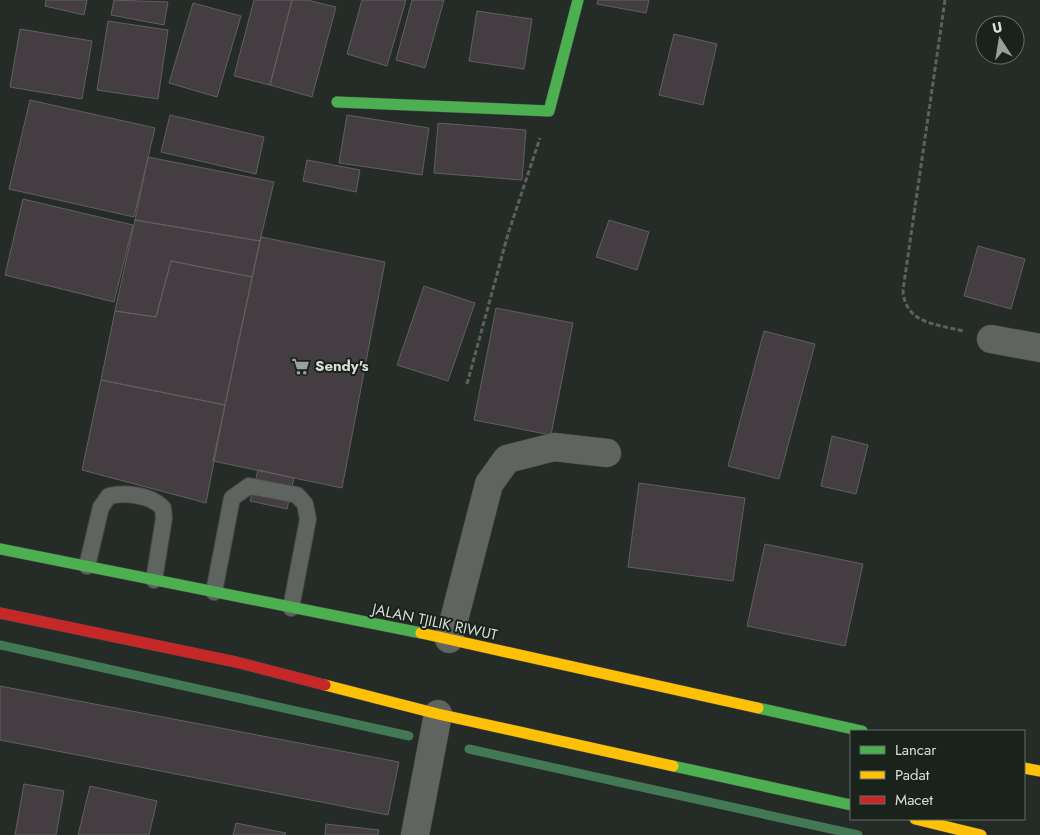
<svg xmlns="http://www.w3.org/2000/svg" width="1040" height="835" viewBox="0 0 1040 835" font-family="Jost,sans-serif">
  <style>
    .lines { fill: none; stroke-linecap: round; stroke-linejoin: round }
    .stream { stroke: #427954; stroke-width: 9 }
    .building { fill: #443e43; stroke: #60605f }
    .lane-casing { stroke: #434844; stroke-width: 18 }
    .street-casing { stroke: #434844; stroke-width: 29 }
    .fast-casing { stroke: #434844; stroke-width: 12 }
    .slow-casing { stroke: #434844; stroke-width: 12 }
    .jam-casing { stroke: #434844; stroke-width: 12 }
    .path { stroke: #5c615d; stroke-width: 3; stroke-dasharray: 5 2.5; stroke-linecap: butt }
    .lane { stroke: #606461; stroke-width: 16 }
    .street { stroke: #606461; stroke-width: 28 }
    .fast { stroke: #4caf50; stroke-width: 11 }
    .slow { stroke: #ffc107; stroke-width: 11 }
    .jam { stroke: #c62828; stroke-width: 11 }
    .labels { text-anchor: middle; stroke-width: 4; stroke-linejoin: round; paint-order: stroke }
    .poi-label { font-size: 15px; font-weight: bold; fill: #d8dfd9; stroke: #19231c; text-anchor: start }
    .street-label { font-size: 15px; fill: #d8dfd9; stroke: #19231c }
  </style>
  <rect width="100%" height="100%" fill="#252b26"/>
  <g class="lines">
    <!-- stream -->
    <path class="stream" d="M 0,645 L 409,736
      M 469,749 L 858,835"/>
  </g>
  <!-- building -->
  <path class="building" d="M 46,0 L 87,0 L 84,15 L 45,6 Z
    M 114,0 L 168,2 L 164,25 L 111,15 Z
    M 254,0 L 292,0 L 270,85 L 234,76 Z
    M 292,0 L 307,0 L 336,7 L 312,97 L 270,85 Z
    M 362,0 L 406,0 L 387,66 L 347,54 Z
    M 412,0 L 444,0 L 425,68 L 396,60 Z
    M 598,0 L 649,0 L 646,13 L 597,4 Z
    M 193,3 L 241,16 L 217,97 L 169,83 Z
    M 477,11 L 532,19 L 524,69 L 469,61 Z
    M 108,21 L 168,30 L 158,99 L 97,90 Z
    M 20,29 L 92,41 L 82,99 L 10,87 Z
    M 674,34 L 717,44 L 703,105 L 659,95 Z
    M 30,100 L 155,128 L 134,217 L 9,189 Z
    M 170,115 L 264,137 L 256,174 L 161,152 Z
    M 347,115 L 429,128 L 422,175 L 339,163 Z
    M 438,123 L 526,130 L 522,180 L 434,173 Z
    M 148,157 L 274,182 L 260,241 L 135,220 Z
    M 307,160 L 360,170 L 356,192 L 303,181 Z
    M 23,199 L 133,225 L 114,302 L 5,275 Z
    M 135,220 L 260,241 L 252,277 L 171,261 L 156,317 L 115,311 Z
    M 609,220 L 649,232 L 637,270 L 596,257 Z
    M 261,237 L 385,262 L 342,488 L 213,461 Z
    M 978,246 L 1025,259 L 1011,309 L 964,296 Z
    M 171,261 L 252,277 L 225,405 L 101,380 L 115,311 L 156,317 Z
    M 424,286 L 475,303 L 448,381 L 397,365 Z
    M 496,308 L 573,323 L 551,435 L 474,420 Z
    M 764,331 L 815,344 L 779,479 L 728,466 Z
    M 101,380 L 225,405 L 206,503 L 82,470 Z
    M 832,436 L 868,445 L 856,494 L 821,486 Z
    M 258,470 L 294,478 L 287,509 L 250,501 Z
    M 639,483 L 745,498 L 733,581 L 628,567 Z
    M 765,544 L 863,564 L 845,646 L 747,626 Z
    M 0,686 L 399,762 L 388,815 L 0,740 Z
    M 24,784 L 64,791 L 56,835 L 15,835 Z
    M 90,786 L 157,801 L 149,835 L 78,835 Z
    M 236,823 L 286,833 L 285,835 L 233,835 Z
    M 326,824 L 379,830 L 378,835 L 325,835 Z"/>
  <g class="lines">
    <defs>
      <path id="lane" d="M 87,566 L 101,507 L 109,496 C 126,492 151,495 163,508 L 164,518 L 154,580
        M 214,592 L 232,498 L 249,486 L 297,495 L 305,504 L 308,519 L 291,608"/>
      <path id="street" d="M 991,339 L 1040,348
        M 449,639 L 489,484 L 507,459 L 554,447 L 607,453
        M 415,835 L 438,714"/>
      <path id="fast" d="M 337,102 L 549,111 L 578,0
        M 0,549 L 421,633
        M 758,708 L 862,731
        M 673,766 L 851,805"/>
      <path id="slow" d="M 421,633 L 758,708
        M 325,685 L 438,714 L 673,766
        M 1024,768 L 1040,771
        M 915,819 L 981,835"/>
      <path id="jam" d="M 0,613 L 236,662 L 325,685"/>
    </defs>
    <!-- lane casing -->
    <use href="#lane" class="lane-casing"/>
    <!-- street casing -->
    <use href="#street" class="street-casing"/>
    <!-- fast casing -->
    <use href="#fast" class="fast-casing"/>
    <!-- slow casing -->
    <use href="#slow" class="slow-casing"/>
    <!-- jam casing -->
    <use href="#jam" class="jam-casing"/>
    <!-- path -->
    <path class="path" d="M 945,0 L 903,290 C 905,324 936,324 963,331
      M 467,384 L 508,234 L 540,138"/>
    <!-- lane -->
    <use href="#lane" class="lane"/>
    <!-- street -->
    <use href="#street" class="street"/>
    <!-- fast -->
    <use href="#fast" class="fast"/>
    <!-- slow -->
    <use href="#slow" class="slow"/>
    <!-- jam -->
    <use href="#jam" class="jam"/>
  </g>
  <!-- icons -->
  <defs>
    <symbol id="supermarket-bare" viewBox="-9 -9 18 18"><path d="M-6-5.5h2.5l.6 2H6L4.5 2H-2.5L-4.4-4H-6ZM-1.5 3.2a1.3 1.3 0 1 0 .1 0ZM3 3.2a1.3 1.3 0 1 0 .1 0Z" fill="#99a09a" stroke="#19231c" stroke-width="2.5" paint-order="stroke"/></symbol>
  </defs>
  <g fill-rule="evenodd">
    <use href="#supermarket-bare" x="288" y="354" width="25" height="25"/>
  </g>
  <g class="labels">
    <!-- poi labels -->
    <g class="poi-label">
      <text x="315" y="371">Sendy's</text>
    </g>
    <!-- street labels -->
    <g class="street-label">
      <text transform="translate(435 622) rotate(12)" y="5">JALAN TJILIK RIWUT</text>
    </g>
  </g>
  <!-- legend -->
  <rect x="850" y="730" width="175" height="90" fill="#19231c" stroke="#656e68"/>
  <rect x="860" y="746" width="25" height="8" fill="#4caf50" stroke="#656e68"/>
  <text x="895" y="755" font-size="15" fill="#d8dfd9">Lancar</text>
  <rect x="860" y="771" width="25" height="8" fill="#ffc107" stroke="#656e68"/>
  <text x="895" y="780" font-size="15" fill="#d8dfd9">Padat</text>
  <rect x="860" y="796" width="25" height="8" fill="#c62828" stroke="#656e68"/>
  <text x="895" y="805" font-size="15" fill="#d8dfd9">Macet</text>
  <!-- north arrow -->
  <g transform="translate(1000 40) rotate(348)"><circle r="24" fill="#19231c" stroke="#656e68"/>
  <path d="M0-4L9 19L0 12L-9 19Z" fill="#99a09a"/>
  <text y="-8" font-size="14" font-weight="bold" text-anchor="middle" fill="#d8dfd9">U</text>
  </g>
</svg>
